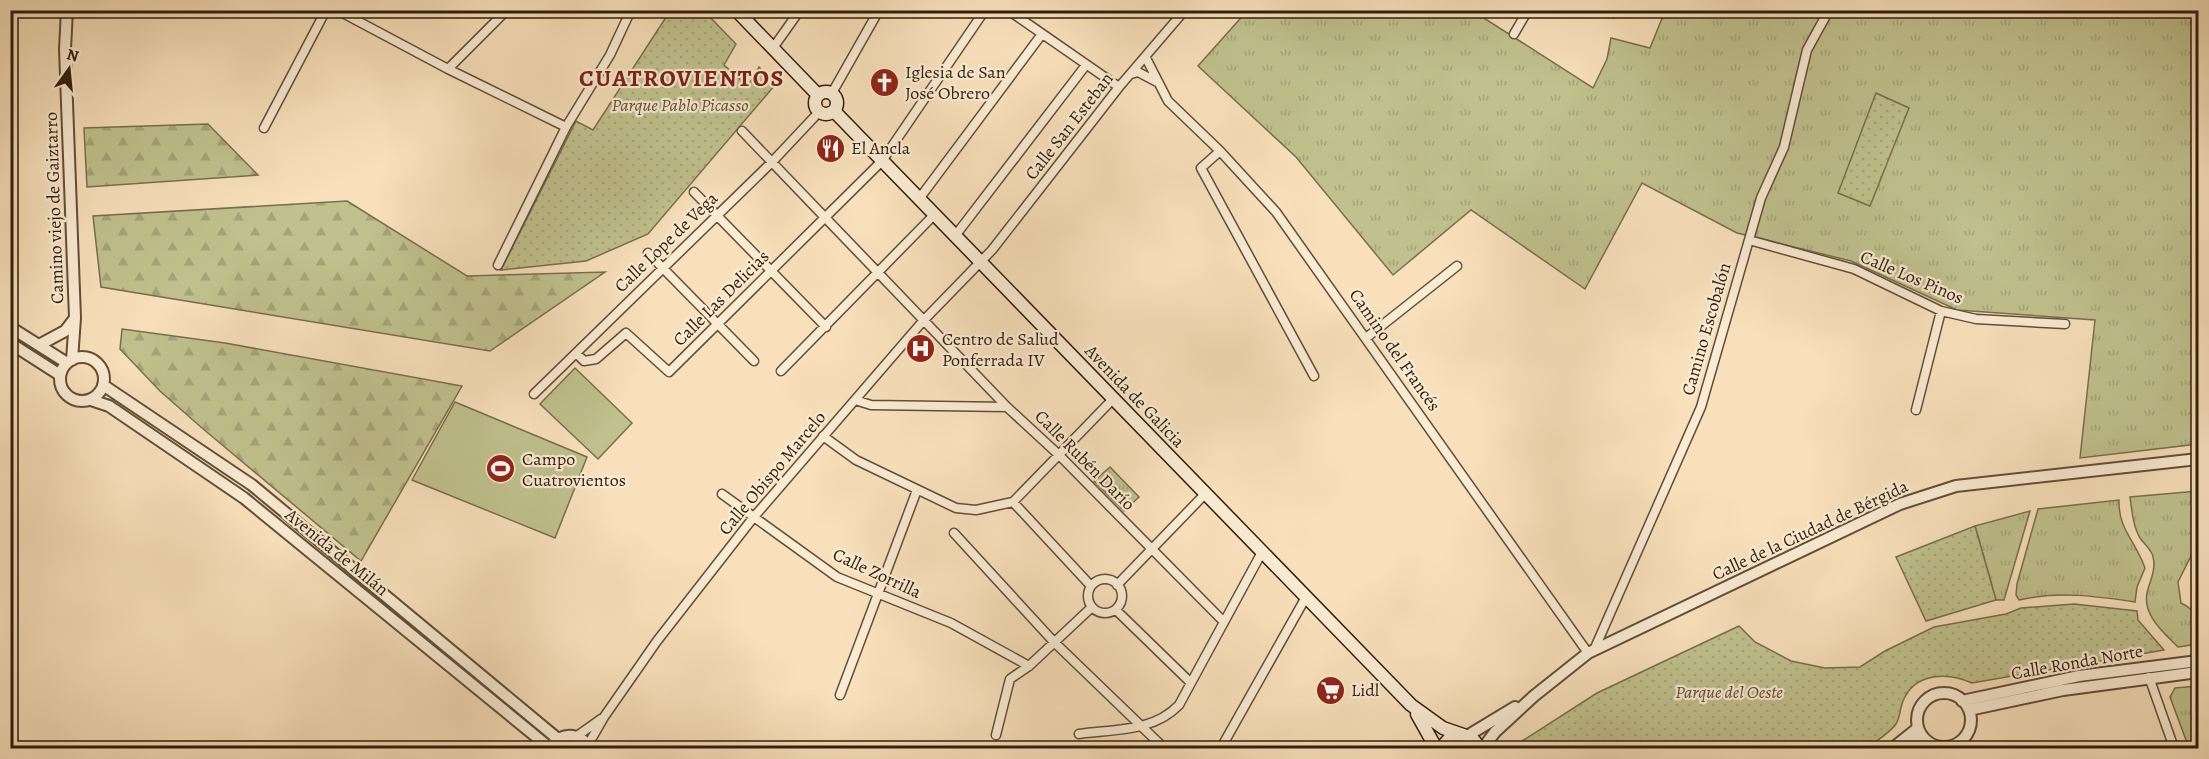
<svg xmlns="http://www.w3.org/2000/svg" width="2209" height="759" viewBox="0 0 2209 759" font-family="Alegreya,serif">
  <style>
    .grass { fill: url(#grass-tufts); stroke: #786f4c; stroke-width: 1.5 }
    .forest { fill: url(#forest-firs); stroke: #786f4c; stroke-width: 1.5 }
    .park { fill: url(#park-dots); stroke: #786f4c; stroke-width: 1.5 }
    .pitch { fill: #c0c18e; stroke: #786f4c; stroke-width: 1.5 }
    .lines { fill: none; stroke-linecap: round; stroke-linejoin: round }
    .minor-casing { stroke: #624e37; stroke-width: 11 }
    .tertiary-casing { stroke: #624e37; stroke-width: 14 }
    .secondary-casing { stroke: #311d0b; stroke-width: 15 }
    .minor { stroke: #faebd3; stroke-width: 8 }
    .tertiary { stroke: #faebd3; stroke-width: 10 }
    .secondary { stroke: #faebd3; stroke-width: 12 }
    .labels { text-anchor: middle; stroke-width: 4.5; stroke-linejoin: round; paint-order: stroke }
    .poi-label { font-size: 18px; fill: #311d0b; stroke: #faebd3; text-anchor: start }
    .park-label { font-size: 18px; font-style: italic; fill: #5c4e32; stroke: #faebd3 }
    .street-label { font-size: 18px; fill: #311d0b; stroke: #faebd3 }
    .district-label { font-size: 24px; font-weight: bold; letter-spacing: 1.5px; fill: #7a1f14; stroke: #faebd3 }
  </style>
  <defs>
    <pattern id="grass-tufts" width="24" height="20" patternUnits="userSpaceOnUse" patternTransform="scale(1.5)"><rect width="24" height="20" fill="#c0c18e"/><path d="M3 7l-1-3M5 7V3M7 7l1-3M15 17l-1-3M17 17v-4M19 17l1-3" fill="none" stroke="#a5a579"/></pattern>
    <pattern id="forest-firs" width="22" height="20" patternUnits="userSpaceOnUse" patternTransform="scale(1.5)"><rect width="22" height="20" fill="#c0c18e"/><path d="M5 1l3.5 6h-7zM16 11l3.5 6h-7z" fill="#a5a579"/></pattern>
    <pattern id="park-dots" width="8" height="8" patternUnits="userSpaceOnUse" patternTransform="scale(1.5)"><rect width="8" height="8" fill="#c0c18e"/><path d="M2 2h.1M6 6h.1" fill="none" stroke="#a5a579" stroke-width="1.8" stroke-linecap="round"/></pattern>
  </defs>
  <rect width="100%" height="100%" fill="#f7e0bb"/>
  <filter id="stains"><feTurbulence type="fractalNoise" baseFrequency=".00333" numOctaves="4"/><feColorMatrix values="0 0 0 0 .2 0 0 0 0 .09 0 0 0 0 .02 0 0 0 .5 -.17"/></filter>
  <radialGradient id="worn" r=".72"><stop offset=".6" stop-color="#630" stop-opacity="0"/><stop offset="1" stop-color="#630" stop-opacity=".3"/></radialGradient>
  <!-- grass -->
  <path class="grass" d="M 1247,11 L 1473,11 L 1593,88 L 1607,59 L 1611,38 L 1650,48 L 1665,11 L 2198,11 L 2198,444 L 2080,458 L 2095,320 L 1957,310 L 1851,261 L 1737,233 L 1642,183 L 1585,289 L 1471,210 L 1393,275 L 1296,157 L 1198,66 Z
    M 1110,467 L 1139,497 L 1124,511 L 1094,481 Z
    M 2198,491 L 2198,542 L 2178,582 L 2181,603 C 2201,612 2199,625 2198,644 L 2178,647 C 2163,632 2140,613 2148,589 C 2151,579 2156,568 2153,557 C 2152,550 2144,544 2140,538 C 2133,526 2132,511 2130,497 Z
    M 2119,500 C 2118,530 2136,541 2145,568 L 2137,587 L 2135,602 C 2096,596 2058,591 2019,600 L 2016,595 L 2017,584 L 2038,509 Z
    M 2030,511 L 2004,600 L 1996,600 L 1975,526 Z
    M 2198,686 L 2198,748 L 2189,748 L 2170,697 L 2175,688 Z"/>
  <!-- forest -->
  <path class="forest" d="M 208,124 L 258,175 L 87,187 L 84,128 Z
    M 347,201 L 467,276 L 605,272 L 490,351 L 101,287 L 93,216 Z
    M 122,329 L 225,343 L 462,386 L 361,561 L 202,428 L 160,391 L 120,349 Z"/>
  <!-- park -->
  <path class="park" d="M 670,11 L 704,11 L 736,44 L 724,65 L 748,86 L 759,67 L 775,85 L 648,234 L 586,261 L 501,270 L 576,121 L 593,130 Z
    M 1876,93 L 1909,108 L 1870,206 L 1838,193 Z
    M 1975,526 L 1996,600 L 1926,621 L 1896,557 Z
    M 2074,604 L 2137,611 L 2138,620 L 2164,650 L 1972,683 C 1948,672 1915,672 1903,701 C 1900,708 1900,718 1896,724 C 1890,733 1876,741 1867,748 L 1519,748 L 1519,743 L 1597,693 L 1739,626 L 1755,642 L 1791,661 L 1825,668 L 1860,667 L 1885,651 L 1934,627 L 2006,614 L 2021,608 Z"/>
  <!-- pitch -->
  <path class="pitch" d="M 575,368 L 632,423 L 598,459 L 540,404 Z
    M 455,402 L 587,457 L 555,538 L 412,480 Z"/>
  <g class="lines">
    <defs>
      <path id="minor" d="M 337,10 L 448,69 L 566,127
        M 1008,10 L 1119,87
        M 1560,10 L 1562,12
        M 1613,13 L 1614,10
        M 1514,34 L 1528,10
        M 773,48 L 800,10
        M 1146,58 L 1168,101 L 1220,151 L 1276,212 L 1588,653
        M 448,69 L 507,10
        M 1131,74 L 1138,72 L 1157,82
        M 832,93 L 879,10
        M 264,128 L 326,10
        M 742,131 L 1007,407 L 1059,455 L 1224,622
        M 1220,151 L 1201,168 L 1314,376
        M 694,192 L 826,327
        M 919,199 L 1042,34
        M 955,236 L 1086,65
        M 1749,240 L 1854,269 L 1941,311 L 1976,319 L 2065,324
        M 648,253 L 754,361
        M 498,265 L 566,127 L 610,55 L 631,10
        M 1366,338 L 1457,266
        M 576,353 L 584,361 L 596,359 L 626,333 L 669,372 L 882,161 L 985,10
        M 781,371 L 934,215
        M 534,394 L 772,162 L 819,112
        M 855,400 L 871,405 L 1007,407
        M 1916,410 L 1941,311
        M 823,436 L 856,460 L 956,508 L 976,510 L 1013,502 L 1113,399
        M 722,494 L 837,577 L 951,623 L 1029,666
        M 1013,502 L 1091,586
        M 954,533 L 1054,642 L 1164,748
        M1088 596a17 17 0 1 1 34 0a17 17 0 1 1-34 0Z
        M 1117,585 L 1205,494
        M 1116,610 L 1191,683
        M 1594,650 L 1701,407 L 1761,198 L 1784,147 L 1807,50 L 1829,10
        M 2149,677 L 2174,748
        M 840,695 L 917,490
        M 1079,734 C 1115,729 1153,732 1179,705 L 1262,552
        M 996,735 L 1010,679 L 1029,666 L 1092,607
        M 577,736 L 601,719
        M 1956,744 L 1959,748
        M 588,745 L 604,717 L 657,641 L 753,518 L 923,321 L 992,250 L 1119,87 L 1185,10
        M 1221,748 L 1306,597"/>
      <path id="tertiary" d="M 67,10 L 65,49 L 75,318 L 72,360
        M 10,327 L 67,363
        M 10,343 L 60,375
        M 39,345 L 65,331 L 75,318
        M60 379a22 22 0 1 1 44 0a22 22 0 1 1-44 0Z
        M 103,385 L 252,485 L 558,739
        M 91,400 L 109,406 L 244,498 L 550,748
        M1917 720a27 27 0 1 1 54 0a27 27 0 1 1-54 0Z
        M 1962,701 L 2079,676 L 2198,661
        M 1969,710 L 2063,690 L 2198,672
        M 1467,736 L 1515,707
        M 553,744 C 564,731 582,734 589,748
        M 1483,748 L 1495,732 L 1534,696 L 1588,653 L 1900,504 L 1956,486 L 2198,459
        M 1893,748 L 1918,728
        M 1905,748 L 1922,736"/>
      <path id="secondary" d="M 736,10 L 818,95
        M815 103a11 11 0 1 1 22 0a11 11 0 1 1-22 0Z
        M 834,111 L 1411,705 L 1443,728 L 1472,738 L 1480,748
        M 1417,714 L 1436,748
        M 1441,748 L 1450,738 L 1461,735"/>
    </defs>
    <!-- minor casing -->
    <use href="#minor" class="minor-casing"/>
    <!-- tertiary casing -->
    <use href="#tertiary" class="tertiary-casing"/>
    <!-- secondary casing -->
    <use href="#secondary" class="secondary-casing"/>
    <!-- minor -->
    <use href="#minor" class="minor"/>
    <!-- tertiary -->
    <use href="#tertiary" class="tertiary"/>
    <!-- secondary -->
    <use href="#secondary" class="secondary"/>
  </g>
  <!-- icons -->
  <defs>
    <symbol id="church-disc" viewBox="-11 -11 22 22"><circle r="9.5" fill="#8f2418" stroke="#faebd3"/><path d="M-1.2-6h2.4v3.5h3.3v2.4h-3.3V6h-2.4V-.1h-3.3v-2.4h3.3Z" fill="#fff"/></symbol>
    <symbol id="restaurant-disc" viewBox="-11 -11 22 22"><circle r="9.5" fill="#8f2418" stroke="#faebd3"/><path d="M-5-6h1v4h1v-4h1v4h1v-4h1v5L-1.5 .5V6h-2V.5L-5-1ZM5-6V6H3V1.5H1.5Q1.5-4 5-6Z" fill="#fff"/></symbol>
    <symbol id="hospital-disc" viewBox="-11 -11 22 22"><circle r="9.5" fill="#8f2418" stroke="#faebd3"/><path d="M-5-5h3v3.5h4V-5h3V5h-3V1.5h-4V5h-3Z" fill="#fff"/></symbol>
    <symbol id="stadium-disc" viewBox="-11 -11 22 22"><circle r="9.5" fill="#8f2418" stroke="#faebd3"/><path d="M0-5a6.5 5 0 1 0 0 10a6.5 5 0 1 0 0-10ZM-3.5-1.8h7v3.6h-7Z" fill="#fff"/></symbol>
    <symbol id="supermarket-disc" viewBox="-11 -11 22 22"><circle r="9.5" fill="#8f2418" stroke="#faebd3"/><path d="M-6-5.5h2.5l.6 2H6L4.5 2H-2.5L-4.4-4H-6ZM-1.5 3.2a1.3 1.3 0 1 0 .1 0ZM3 3.2a1.3 1.3 0 1 0 .1 0Z" fill="#fff"/></symbol>
  </defs>
  <g fill-rule="evenodd">
    <use href="#church-disc" x="868" y="66" width="33" height="33"/>
    <use href="#restaurant-disc" x="814" y="132" width="33" height="33"/>
    <use href="#hospital-disc" x="904" y="332" width="33" height="33"/>
    <use href="#stadium-disc" x="484" y="452" width="33" height="33"/>
    <use href="#supermarket-disc" x="1314" y="674" width="33" height="33"/>
  </g>
  <g class="labels">
    <!-- poi labels -->
    <g class="poi-label">
      <text x="905" y="78">Iglesia de San<tspan x="905" dy="21">José Obrero</tspan></text>
      <text x="851" y="154">El Ancla</text>
      <text x="942" y="345">Centro de Salud<tspan x="942" dy="21">Ponferrada IV</tspan></text>
      <text x="522" y="465">Campo<tspan x="522" dy="21">Cuatrovientos</tspan></text>
      <text x="1351" y="696">Lidl</text>
    </g>
    <!-- park labels -->
    <g class="park-label">
      <text x="680" y="111">Parque Pablo Picasso</text>
      <text x="1729" y="698">Parque del Oeste</text>
    </g>
    <!-- street labels -->
    <g class="street-label">
      <text transform="translate(1069 126) rotate(-52)" y="6">Calle San Esteban</text>
      <text transform="translate(54 208) rotate(-92)" y="6">Camino viejo de Gaiztarro</text>
      <text transform="translate(666 242) rotate(-44)" y="6">Calle Lope de Vega</text>
      <text transform="translate(1912 277) rotate(23)" y="6">Calle Los Pinos</text>
      <text transform="translate(721 298) rotate(-45)" y="6">Calle Las Delicias</text>
      <text transform="translate(1706 329) rotate(-74)" y="6">Camino Escobalón</text>
      <text transform="translate(1395 350) rotate(55)" y="6">Camino del Francés</text>
      <text transform="translate(1135 396) rotate(46)" y="6">Avenida de Galicia</text>
      <text transform="translate(1085 460) rotate(45)" y="6">Calle Rubén Darío</text>
      <text transform="translate(772 473) rotate(-50)" y="6">Calle Obispo Marcelo</text>
      <text transform="translate(1810 530) rotate(-25)" y="6">Calle de la Ciudad de Bérgida</text>
      <text transform="translate(337 552) rotate(39)" y="6">Avenida de Milán</text>
      <text transform="translate(877 573) rotate(25)" y="6">Calle Zorrilla</text>
      <text transform="translate(2077 662) rotate(-10)" y="6">Calle Ronda Norte</text>
    </g>
    <!-- district labels -->
    <g class="district-label">
      <text x="682" y="86">CUATROVIENTOS</text>
    </g>
  </g>
  <!-- margin -->
  <rect width="2209" height="759" fill="none" stroke="#f7e0bb" stroke-width="36"/>
  <rect x="12" y="12" width="2185" height="735" fill="none" stroke="#311d0b" stroke-width="3"/>
  <rect x="18" y="18" width="2173" height="723" fill="none" stroke="#311d0b" stroke-width="1.5"/>
  <!-- north arrow -->
  <g transform="translate(69 69) rotate(15)" stroke="#faebd3" stroke-width="4.5" paint-order="stroke">
  <path d="M0-4.5L10 22L0 15L-10 22Z" fill="#311d0b"/>
  <text y="-9" font-size="16" font-weight="bold" text-anchor="middle" fill="#311d0b">N</text>
  </g>
  <rect width="100%" height="100%" filter="url(#stains)"/>
  <rect width="100%" height="100%" fill="url(#worn)"/>
</svg>
